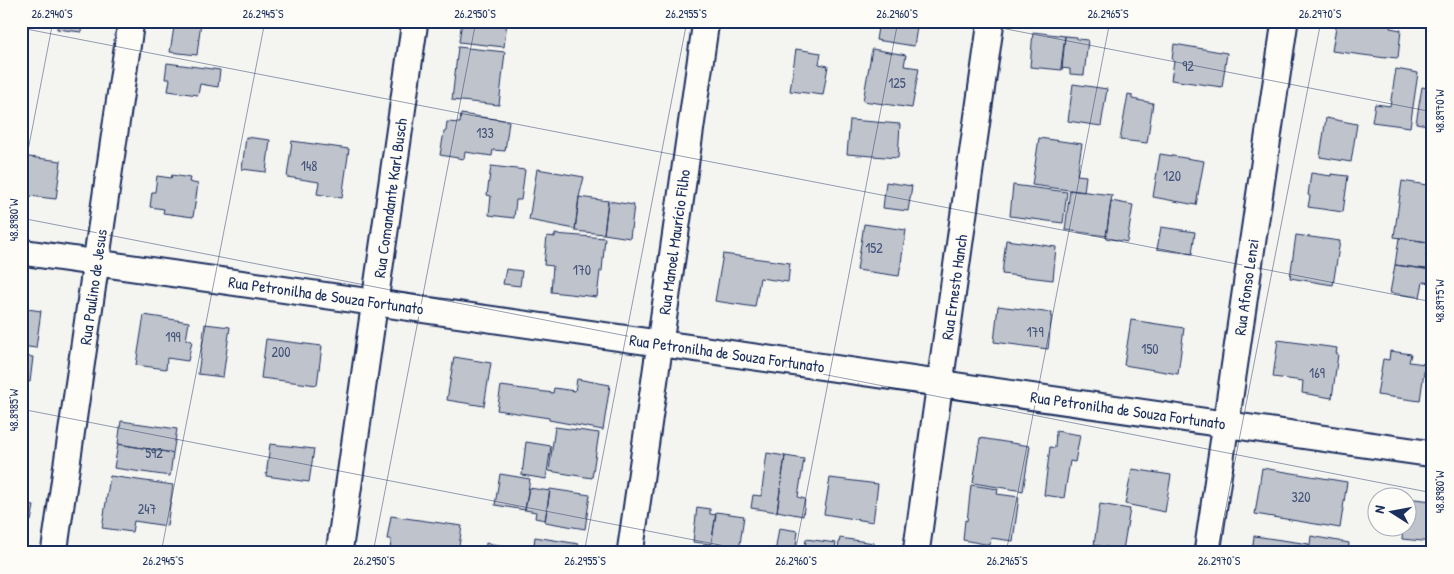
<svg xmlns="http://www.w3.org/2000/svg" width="1454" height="574" viewBox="0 0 1454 574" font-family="'Patrick Hand',sans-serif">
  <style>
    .building { fill: #bfc3cc; stroke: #1b2f5e }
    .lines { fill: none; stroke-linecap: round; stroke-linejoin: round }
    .minor-casing { stroke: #1b2f5e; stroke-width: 29 }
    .minor { stroke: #fdfcf7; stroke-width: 25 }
    .ticks { fill: none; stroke: #1b2f5e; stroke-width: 1; stroke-opacity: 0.45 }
    .labels { text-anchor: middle; stroke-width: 5; stroke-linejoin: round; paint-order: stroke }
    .number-label { font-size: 14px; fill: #44547a }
    .street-label { font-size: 16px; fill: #1b2f5e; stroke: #fdfcf7 }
    .neatline { fill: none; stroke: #1b2f5e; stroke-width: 2 }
    .ticks-label { font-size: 12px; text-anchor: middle; fill: #1b2f5e }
  </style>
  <rect width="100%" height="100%" fill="#f4f4f1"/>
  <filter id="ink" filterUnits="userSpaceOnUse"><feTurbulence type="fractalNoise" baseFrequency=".02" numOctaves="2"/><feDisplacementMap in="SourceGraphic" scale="10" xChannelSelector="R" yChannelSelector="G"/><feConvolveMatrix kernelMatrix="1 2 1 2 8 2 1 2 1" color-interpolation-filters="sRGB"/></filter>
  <g filter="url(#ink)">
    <!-- building -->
    <path class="building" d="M 58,21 L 82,21 L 81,32 L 57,29 Z
      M 175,21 L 201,21 L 197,55 L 170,52 Z
      M 462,21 L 507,21 L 504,47 L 459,42 Z
      M 879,21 L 918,21 L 914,46 L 876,40 Z
      M 1337,21 L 1391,22 L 1390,28 L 1401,30 L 1398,58 L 1386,57 L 1386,58 L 1332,51 Z
      M 1033,32 L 1065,36 L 1062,70 L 1030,67 Z
      M 1065,36 L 1077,37 L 1077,39 L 1088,40 L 1084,75 L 1070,74 L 1070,69 L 1061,68 Z
      M 1174,44 L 1227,53 L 1222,87 L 1171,80 L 1174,61 L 1172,60 Z
      M 458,47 L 505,52 L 499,105 L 452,100 Z
      M 796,49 L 821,53 L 819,64 L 828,66 L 823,95 L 790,91 Z
      M 872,49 L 906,55 L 904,66 L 919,68 L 912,108 L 863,101 Z
      M 167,63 L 220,70 L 218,87 L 200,84 L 198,95 L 168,91 L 170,79 L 165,79 Z
      M 1396,69 L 1418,73 L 1410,127 L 1372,122 L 1375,104 L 1390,106 Z
      M 1073,84 L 1107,89 L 1101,126 L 1068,121 Z
      M 1422,87 L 1433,89 L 1433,126 L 1416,123 Z
      M 1128,94 L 1132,95 L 1132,99 L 1153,103 L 1147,143 L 1120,140 Z
      M 461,114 L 509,121 L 505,151 L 493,150 L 492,156 L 465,152 L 464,159 L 440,155 L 444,132 L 446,131 L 447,122 L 460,123 Z
      M 1326,118 L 1357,124 L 1351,162 L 1320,157 Z
      M 850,120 L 900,124 L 898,158 L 847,154 Z
      M 246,137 L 270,140 L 266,172 L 242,169 Z
      M 1039,138 L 1082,144 L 1077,175 L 1086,176 L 1084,192 L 1032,185 Z
      M 292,141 L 349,149 L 342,198 L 317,194 L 319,182 L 287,177 Z
      M 1160,154 L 1204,161 L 1196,205 L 1153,197 Z
      M 21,156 L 61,161 L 56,199 L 21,195 Z
      M 491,166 L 525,170 L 521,200 L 516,200 L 514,218 L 489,215 L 491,196 L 487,195 Z
      M 537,169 L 584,177 L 579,197 L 575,229 L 529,220 Z
      M 1311,173 L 1331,176 L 1331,174 L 1348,176 L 1343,212 L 1308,207 L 1310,196 L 1308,195 Z
      M 172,175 L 190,178 L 189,182 L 198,184 L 193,217 L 163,213 L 164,209 L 150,207 L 152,192 L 155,192 L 157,176 L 171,178 Z
      M 1402,181 L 1433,186 L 1433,213 L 1428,242 L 1394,237 Z
      M 886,182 L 912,186 L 908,211 L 883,208 Z
      M 1013,185 L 1067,192 L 1063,223 L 1010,216 Z
      M 1070,190 L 1112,195 L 1106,236 L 1065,230 Z
      M 579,197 L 608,201 L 604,234 L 575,231 Z
      M 608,201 L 634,205 L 630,238 L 604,234 Z
      M 1111,201 L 1133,205 L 1127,242 L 1106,238 Z
      M 864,224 L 906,230 L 899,276 L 857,270 Z
      M 1161,227 L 1195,232 L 1192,254 L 1157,249 Z
      M 555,234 L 605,238 L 602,271 L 600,271 L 597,297 L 551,292 L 553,266 L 544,265 L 547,236 L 555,237 Z
      M 1296,235 L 1340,241 L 1333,285 L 1290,278 Z
      M 1399,238 L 1428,242 L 1426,257 L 1433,258 L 1433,270 L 1395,265 Z
      M 1006,240 L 1056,247 L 1053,280 L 1002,274 Z
      M 723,254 L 790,263 L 788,282 L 760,278 L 755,307 L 715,301 Z
      M 1395,265 L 1433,270 L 1433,283 L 1423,282 L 1420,297 L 1390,293 Z
      M 506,269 L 522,271 L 520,286 L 503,284 Z
      M 998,306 L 1052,313 L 1048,349 L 994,342 Z
      M 21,308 L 41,311 L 36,348 L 21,346 Z
      M 144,315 L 189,322 L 186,340 L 192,341 L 188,361 L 167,358 L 166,369 L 136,365 Z
      M 1131,320 L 1184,328 L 1178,374 L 1124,365 Z
      M 205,324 L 230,327 L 223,377 L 198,374 Z
      M 266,339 L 322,346 L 317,385 L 261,378 Z
      M 1278,340 L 1337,348 L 1336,354 L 1338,354 L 1332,398 L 1302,393 L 1303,381 L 1273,377 Z
      M 1390,351 L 1411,354 L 1409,362 L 1425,364 L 1420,401 L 1377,395 L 1383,359 L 1389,360 Z
      M 21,356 L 33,357 L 30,382 L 21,380 Z
      M 454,357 L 491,363 L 484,406 L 447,400 Z
      M 577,379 L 610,385 L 603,430 L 549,420 L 549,418 L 497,410 L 501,386 L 553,393 L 554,388 L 575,391 Z
      M 21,410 L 25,411 L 21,437 Z
      M 121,421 L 177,429 L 173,453 L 118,444 Z
      M 555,427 L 599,433 L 592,478 L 549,471 Z
      M 1056,431 L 1080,435 L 1075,462 L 1070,461 L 1064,498 L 1044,495 L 1050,447 L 1055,448 Z
      M 980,438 L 1030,446 L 1023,491 L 973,483 Z
      M 526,442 L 551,446 L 546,479 L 522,475 Z
      M 118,444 L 173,453 L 170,476 L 114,468 Z
      M 270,444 L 314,449 L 309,482 L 266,476 Z
      M 767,453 L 785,456 L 777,512 L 751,508 L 753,495 L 761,496 Z
      M 785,456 L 804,459 L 798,497 L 805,499 L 803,516 L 777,511 Z
      M 1262,468 L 1347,482 L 1340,528 L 1255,514 Z
      M 1132,469 L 1171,475 L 1165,512 L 1125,504 Z
      M 500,474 L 530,479 L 525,510 L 495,505 Z
      M 110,476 L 173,485 L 167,526 L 134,521 L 132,532 L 102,528 Z
      M 830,478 L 878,484 L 873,522 L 824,514 Z
      M 971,485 L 998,489 L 997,494 L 1019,497 L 1013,541 L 991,538 L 990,545 L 963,540 L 965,520 L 967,521 Z
      M 529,488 L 550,491 L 545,520 L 535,518 L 536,512 L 525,510 Z
      M 550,489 L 590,495 L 585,529 L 545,522 Z
      M 1406,498 L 1432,501 L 1430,511 L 1433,511 L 1433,542 L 1402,539 L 1403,526 L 1406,526 Z
      M 21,504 L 34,506 L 31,521 L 21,520 Z
      M 1100,504 L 1130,509 L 1123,550 L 1094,545 Z
      M 697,507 L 710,509 L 710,514 L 716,515 L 711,544 L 693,542 Z
      M 716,512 L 744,516 L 739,551 L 711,548 Z
      M 391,516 L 462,526 L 458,553 L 390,553 L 391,539 L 387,539 Z
      M 779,528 L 798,531 L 795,553 L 775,553 Z
      M 1254,536 L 1309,544 L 1307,553 L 1252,553 Z
      M 1311,536 L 1349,543 L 1348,553 L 1309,553 Z
      M 535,537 L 579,544 L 578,553 L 533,553 Z
      M 840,538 L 874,543 L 873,553 L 837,553 Z
      M 806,539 L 836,543 L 834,553 L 804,553 Z
      M 486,543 L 505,546 L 504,553 L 485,553 Z
      M 966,547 L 1001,553 L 965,553 Z
      M 227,548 L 261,553 L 227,553 Z"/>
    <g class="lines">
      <defs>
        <path id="minor" d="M 21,252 L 1433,454
          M 54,553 L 131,21
          M 339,553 L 415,21
          M 630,553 L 706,21
          M 916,553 L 991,21
          M 1207,553 L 1285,21"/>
      </defs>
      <!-- minor casing -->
      <use href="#minor" class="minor-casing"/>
      <!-- minor -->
      <use href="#minor" class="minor"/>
    </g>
  </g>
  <!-- ticks -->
  <path class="ticks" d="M 965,21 L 1433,112M 21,28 L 1433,302M 21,187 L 53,21M 21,218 L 1433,493M 21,409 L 761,553M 161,553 L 265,21M 373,553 L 476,21M 584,553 L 687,21M 795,553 L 898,21M 1006,553 L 1110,21M 1217,553 L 1321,21M 1429,553 L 1433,532"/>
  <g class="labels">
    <!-- number labels -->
    <g class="number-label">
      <text x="1188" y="71">92</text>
      <text x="897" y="88">125</text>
      <text x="485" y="138">133</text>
      <text x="309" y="171">148</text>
      <text x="1172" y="181">120</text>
      <text x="874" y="253">152</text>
      <text x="582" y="275">170</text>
      <text x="1035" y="337">179</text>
      <text x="173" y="342">199</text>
      <text x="1150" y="354">150</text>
      <text x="281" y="357">200</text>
      <text x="1317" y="378">169</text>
      <text x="154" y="458">592</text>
      <text x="1301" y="502">320</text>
      <text x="147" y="514">247</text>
    </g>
    <!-- street labels -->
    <g class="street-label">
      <text transform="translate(390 198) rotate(-82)" y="6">Rua Comandante Karl Busch</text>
      <text transform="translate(674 242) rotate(-82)" y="6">Rua Manoel Maurício Filho</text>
      <text transform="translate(93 287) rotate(-82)" y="6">Rua Paulino de Jesus</text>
      <text transform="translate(954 287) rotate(-82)" y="6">Rua Ernesto Hanch</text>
      <text transform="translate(1246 287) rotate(-82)" y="6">Rua Afonso Lenzi</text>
      <text transform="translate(326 295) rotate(8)" y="6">Rua Petronilha de Souza Fortunato</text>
      <text transform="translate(727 353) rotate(8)" y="6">Rua Petronilha de Souza Fortunato</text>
      <text transform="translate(1128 410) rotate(8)" y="6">Rua Petronilha de Souza Fortunato</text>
    </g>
  </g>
  <!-- margin -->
  <rect width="1454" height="574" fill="none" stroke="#fdfcf7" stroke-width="55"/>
  <!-- north arrow -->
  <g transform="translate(1392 512) rotate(281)"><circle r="24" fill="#fdfcf7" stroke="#a3aaba"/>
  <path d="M0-4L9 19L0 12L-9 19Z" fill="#1b2f5e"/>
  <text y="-8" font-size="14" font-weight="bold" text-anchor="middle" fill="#1b2f5e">N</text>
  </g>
  <rect x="28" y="28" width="1398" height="518" class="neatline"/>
  <g class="ticks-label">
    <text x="52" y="18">26.2940°S</text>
    <text x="263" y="18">26.2945°S</text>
    <text x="475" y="18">26.2950°S</text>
    <text x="686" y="18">26.2955°S</text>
    <text x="897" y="18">26.2960°S</text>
    <text x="1108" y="18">26.2965°S</text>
    <text x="1320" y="18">26.2970°S</text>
    <text transform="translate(1440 111) rotate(-90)" y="4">48.8970°W</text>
    <text transform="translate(14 220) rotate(-90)" y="4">48.8980°W</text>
    <text transform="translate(1440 301) rotate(-90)" y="4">48.8975°W</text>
    <text transform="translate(14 410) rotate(-90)" y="4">48.8985°W</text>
    <text transform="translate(1440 492) rotate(-90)" y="4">48.8980°W</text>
    <text x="163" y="565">26.2945°S</text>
    <text x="374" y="565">26.2950°S</text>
    <text x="585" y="565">26.2955°S</text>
    <text x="796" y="565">26.2960°S</text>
    <text x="1007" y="565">26.2965°S</text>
    <text x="1219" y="565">26.2970°S</text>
  </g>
</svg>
